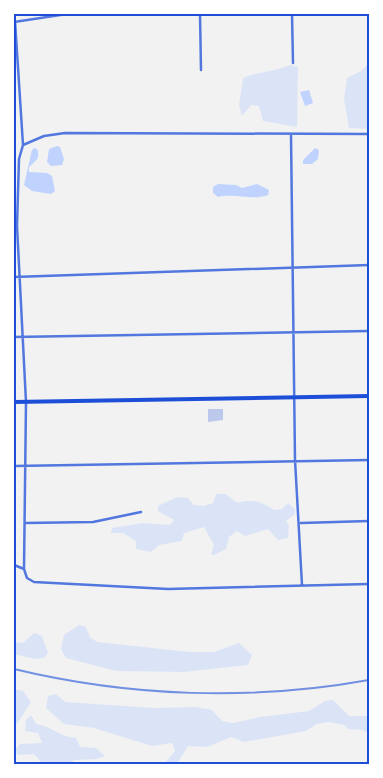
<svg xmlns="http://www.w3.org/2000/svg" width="383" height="778" viewBox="0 0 383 778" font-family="'DejaVu Sans',sans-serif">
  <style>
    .green { fill: #dbe4f7 }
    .water { fill: #bfd3fe }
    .building { fill: #bdc9ec }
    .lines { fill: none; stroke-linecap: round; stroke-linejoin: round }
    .minor { stroke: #5277de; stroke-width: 2.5 }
    .secondary { stroke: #1d4ed8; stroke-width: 4 }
    .rail { stroke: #7290e2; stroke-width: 2 }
    .neatline { fill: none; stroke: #1d4ed8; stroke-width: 2 }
  </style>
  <rect width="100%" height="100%" fill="#f2f2f2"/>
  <!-- green -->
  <path class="green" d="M 369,63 L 369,129 L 349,128 L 344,99 L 347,78 L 361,71 Z
    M 290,65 L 298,67 L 297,127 L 263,121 L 259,106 L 251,105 L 242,116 L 239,105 L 243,78 C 259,71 274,72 290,65 Z
    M 216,494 L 226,494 L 237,503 C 252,499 262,501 274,510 L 282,509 L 288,503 L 295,509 L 295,514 L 286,521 L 289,525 L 288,538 L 278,540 L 268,529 L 245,536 L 237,531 L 229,537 L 226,549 L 214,555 L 211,554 L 214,545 L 204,527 L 184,533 L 182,541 L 159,545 L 151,552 L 136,549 L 136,541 L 123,533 L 111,533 L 112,528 L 143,523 L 170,525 L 174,520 L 158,511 L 158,506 L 177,497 L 188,498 L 194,505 L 204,506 L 213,503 Z
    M 79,625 L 86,627 L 90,637 L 97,642 L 190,652 L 214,652 L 239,643 L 252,655 L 248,665 L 184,672 L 116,671 L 66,658 L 61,649 L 64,635 Z
    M 34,633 L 42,636 L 48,653 L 44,658 L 35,659 L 14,654 L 14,642 L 23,643 Z
    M 14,689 L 23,691 L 31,702 L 17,724 L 14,723 Z
    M 56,694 L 65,702 L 154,708 L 196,707 L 212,710 L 222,721 L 233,723 L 260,717 L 309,711 L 325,701 L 333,700 L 349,716 L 369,716 L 369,733 L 362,730 L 348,729 L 344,725 L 329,722 L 317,724 L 306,731 L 244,742 L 231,737 L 207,747 L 188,746 L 177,764 L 164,764 L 175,751 L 172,743 L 152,746 L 94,728 L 64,724 L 46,708 L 48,696 Z
    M 31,715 L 36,724 C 53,727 60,737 76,738 L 80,747 L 96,748 L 105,756 L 97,759 L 74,760 L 69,764 L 43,764 L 34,754 L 17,755 L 16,749 L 20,744 L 42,743 L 38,733 L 25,731 L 26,720 Z"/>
  <!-- water -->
  <path class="water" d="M 309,90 L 313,103 L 305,106 L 300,92 Z
    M 57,146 L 60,147 L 64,159 L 62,165 L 51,166 L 47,162 L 49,149 Z
    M 34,148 L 37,149 C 41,159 35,161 29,167 L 29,172 L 47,173 L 52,176 L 55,191 L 51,194 L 32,191 L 24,185 L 32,150 Z
    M 315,148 L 319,150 L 318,159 L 312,164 L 303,164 L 303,160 Z
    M 218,184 L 236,185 L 242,188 L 257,184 L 269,190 L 268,195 C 254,201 234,193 218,197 L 213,193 L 213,187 Z"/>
  <!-- building -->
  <path class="building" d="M 208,409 L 223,409 L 223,420 L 208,422 Z"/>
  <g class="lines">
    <!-- minor -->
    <path class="minor" d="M 200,14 L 201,70
      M 292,14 L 293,63
      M 15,21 L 23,145 L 19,159 L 17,226 L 26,402 L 24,569
      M 14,22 L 67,14
      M 291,135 L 295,460 L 302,585
      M 23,145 L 44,136 L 65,133 L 369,134
      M 14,277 L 369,265
      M 14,337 L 369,331
      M 14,466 L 369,460
      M 25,523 L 93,522 L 141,512
      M 301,523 L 369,521
      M 14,565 L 24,569 L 27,578 L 34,582 L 168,589 L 369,584"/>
    <!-- secondary -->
    <path class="secondary" d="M 14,402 L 369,396"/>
    <!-- rail -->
    <path class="rail" d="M 14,669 C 130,697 252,701 369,680"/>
  </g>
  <!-- border -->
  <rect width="383" height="778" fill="none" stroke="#ffffff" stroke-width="30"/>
  <rect x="15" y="15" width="353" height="748" class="neatline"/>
</svg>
